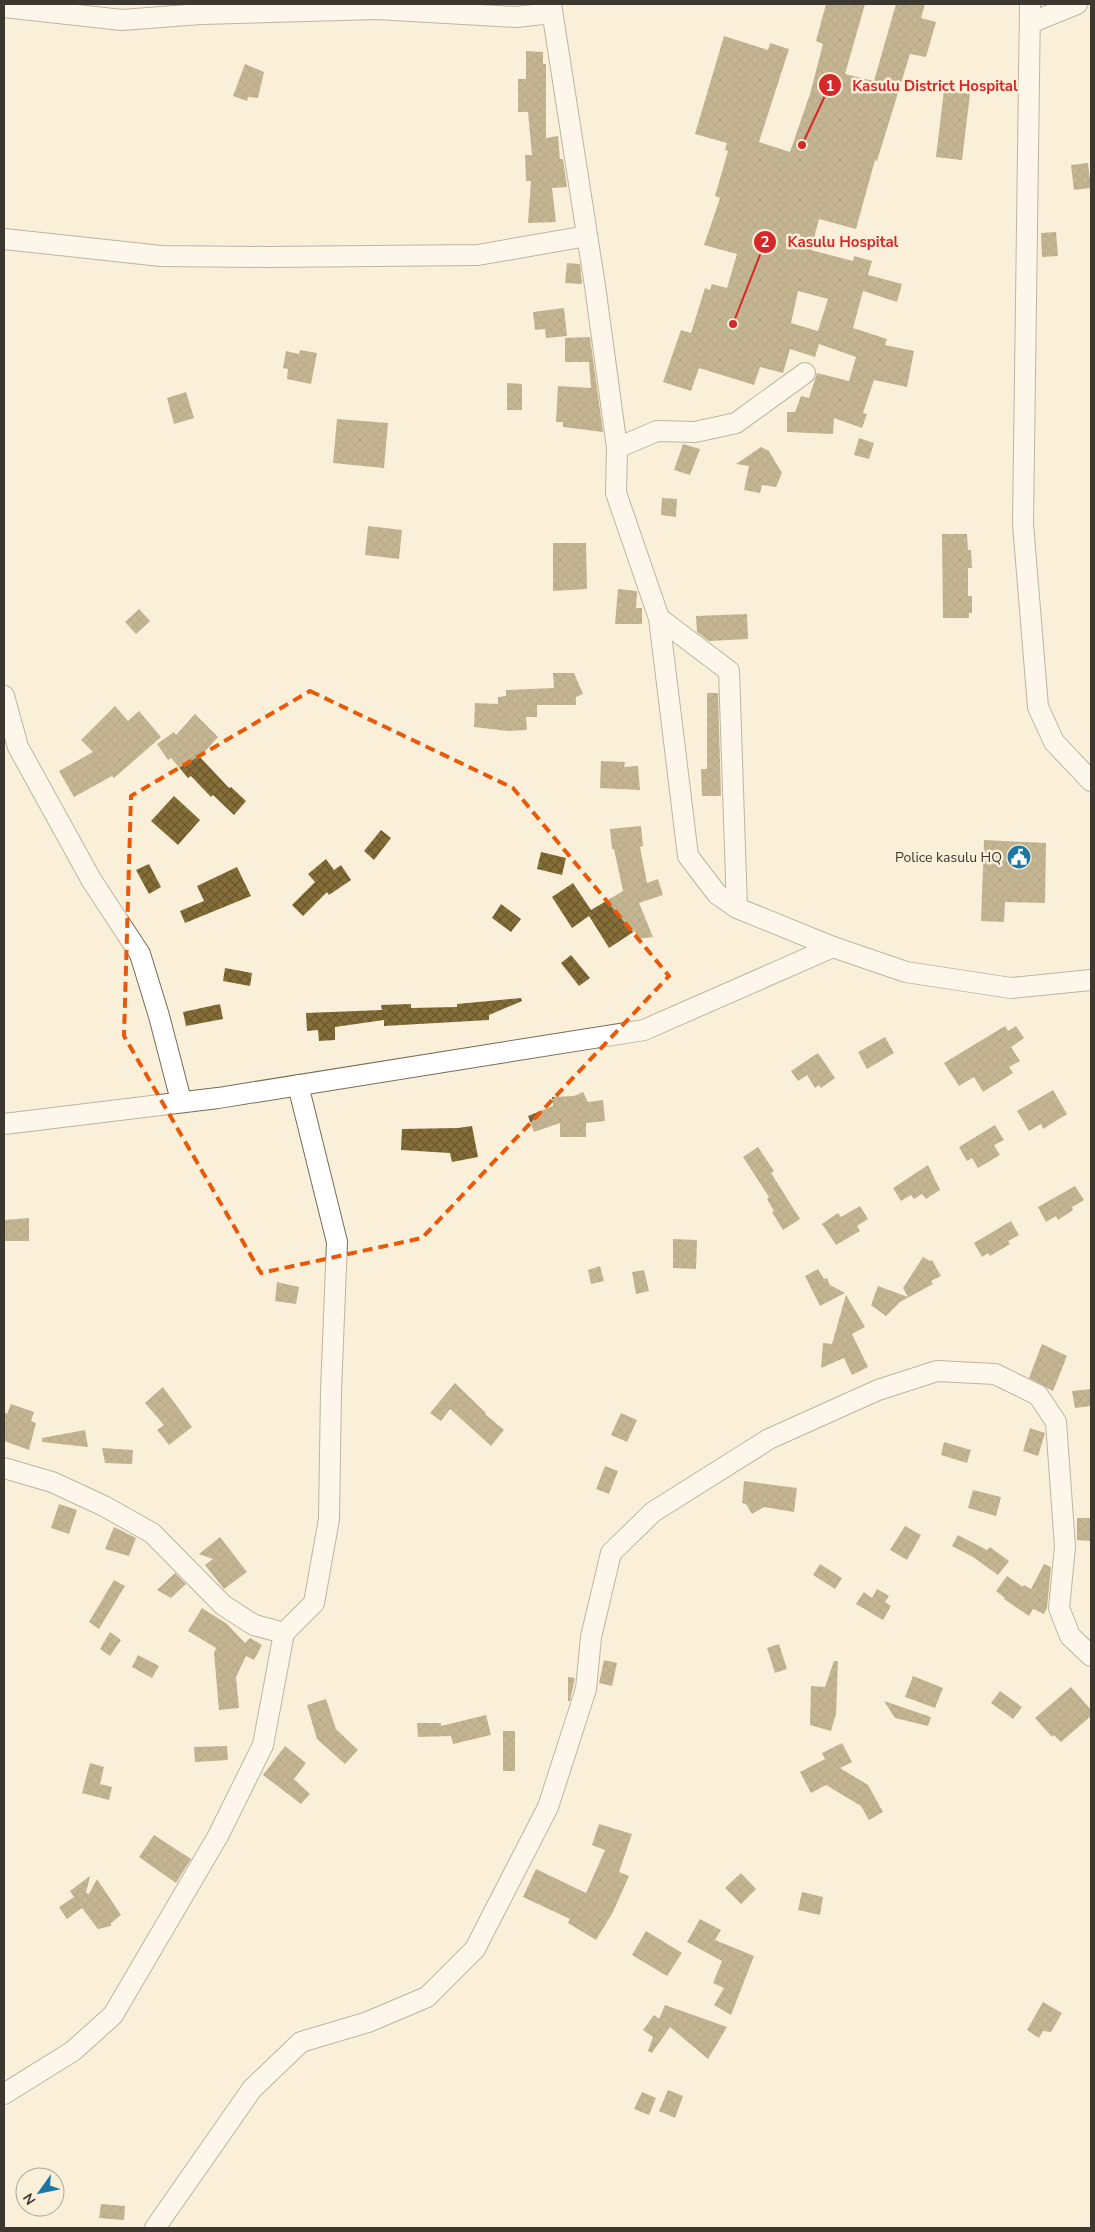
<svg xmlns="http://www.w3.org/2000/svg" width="1095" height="2232" viewBox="0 0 1095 2232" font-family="'Nunito Sans',sans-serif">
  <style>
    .building { fill: url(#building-cross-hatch); fill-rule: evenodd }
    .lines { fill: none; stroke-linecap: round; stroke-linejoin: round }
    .minor-casing { stroke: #766d59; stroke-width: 22 }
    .minor { stroke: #fff; stroke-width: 20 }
    .marked { fill: none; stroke: #e8590c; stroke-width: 4; stroke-dasharray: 10 6; stroke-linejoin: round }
    .labels { text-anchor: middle; stroke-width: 5; stroke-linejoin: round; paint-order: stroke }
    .poi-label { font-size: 14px; fill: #3c3830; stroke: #faf0d9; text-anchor: end }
    .leader { fill: none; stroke: #d62828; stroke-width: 2 }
    .callout-dot { fill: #d62828; stroke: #faf0d9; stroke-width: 2 }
    .mark-label { font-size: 15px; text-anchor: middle; font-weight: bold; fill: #fff }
    .callout-label { font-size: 15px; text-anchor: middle; font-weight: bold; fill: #d62828; stroke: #faf0d9; stroke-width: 5; stroke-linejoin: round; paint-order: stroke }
  </style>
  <defs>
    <pattern id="building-cross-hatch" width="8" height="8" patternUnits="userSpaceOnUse" patternTransform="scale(1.25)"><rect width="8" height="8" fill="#866e38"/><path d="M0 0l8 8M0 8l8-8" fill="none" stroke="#69572e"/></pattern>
  </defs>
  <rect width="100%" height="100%" fill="#faf0d9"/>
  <!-- building -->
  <path class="building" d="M 826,4 L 865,4 L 845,74 L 874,81 L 896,4 L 925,4 L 921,18 L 936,22 L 926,57 L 910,54 L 877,161 L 875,160 L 856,229 L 819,219 L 811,250 L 853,261 L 854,256 L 872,261 L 868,275 L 902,284 L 897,302 L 863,291 L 853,328 L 887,339 L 885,345 L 914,351 L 907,387 L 874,380 L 863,413 L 867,414 L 862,428 L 834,418 L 833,434 L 787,432 L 787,412 L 795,412 L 801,396 L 809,398 L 817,373 L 849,381 L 856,357 L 819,344 L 815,357 L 790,349 L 783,373 L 760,367 L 754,385 L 699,368 L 691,391 L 663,382 L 681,330 L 691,333 L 705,288 L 710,290 L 712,284 L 727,288 L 737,254 L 704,245 L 720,198 L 715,196 L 728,151 L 725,150 L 727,143 L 695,134 L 724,36 L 768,50 L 770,43 L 789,49 L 759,142 L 790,152 L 810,94 L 823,44 L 816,41 ZM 798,291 L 828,299 L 818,331 L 791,323 Z
    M 526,51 L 543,52 L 543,64 L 546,64 L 546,138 L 558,136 L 560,159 L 563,159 L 567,187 L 552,188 L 556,222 L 528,223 L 531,181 L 526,181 L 525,155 L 532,155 L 528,112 L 518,112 L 518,79 L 526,79 Z
    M 245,64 L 264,72 L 258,98 L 248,97 L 247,101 L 233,96 Z
    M 944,90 L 970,94 L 962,160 L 936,157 Z
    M 1088,163 L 1091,188 L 1074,190 L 1071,165 Z
    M 1056,232 L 1058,256 L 1042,257 L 1041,233 Z
    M 567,263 L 580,264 L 582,284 L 565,283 Z
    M 564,308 L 567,336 L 546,338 L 545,329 L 535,330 L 533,312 Z
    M 590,337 L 603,432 L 563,427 L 563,422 L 556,422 L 558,386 L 591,388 L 589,362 L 565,362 L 565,338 Z
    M 300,350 L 317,353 L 311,384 L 287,379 L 288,369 L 283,368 L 286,351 L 299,354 Z
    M 507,383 L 522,384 L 522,410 L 507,410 Z
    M 186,392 L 194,418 L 174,424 L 167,398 Z
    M 337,419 L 388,423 L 384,468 L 333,463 Z
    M 859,438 L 874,443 L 869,459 L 854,455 Z
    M 683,444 L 700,449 L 690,475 L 674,470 Z
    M 761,447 L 769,451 L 782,473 L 776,487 L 762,485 L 760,493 L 744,490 L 749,466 L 736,464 Z
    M 662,498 L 677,499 L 676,517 L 661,515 Z
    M 368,526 L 402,530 L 399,559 L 365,555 Z
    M 942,534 L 967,534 L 968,550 L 971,550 L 972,568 L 968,568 L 968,596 L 972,596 L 972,613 L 969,613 L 969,618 L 943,618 Z
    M 553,543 L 586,543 L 587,589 L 553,591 Z
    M 618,589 L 637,591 L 636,608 L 642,608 L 642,624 L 615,624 Z
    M 139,609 L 150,621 L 136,634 L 125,622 Z
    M 747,614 L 748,639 L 709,641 L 697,632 L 696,616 Z
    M 553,673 L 574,673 L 583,694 L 576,697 L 576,705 L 537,705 L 537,717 L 526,717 L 527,730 L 508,731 L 474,727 L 475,703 L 498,704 L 498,697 L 506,696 L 506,690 L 554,688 Z
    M 707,693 L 718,693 L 721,796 L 702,796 L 701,769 L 707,769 Z
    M 115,706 L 128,721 L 139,711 L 161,737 L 114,778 L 112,776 L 74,797 L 59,771 L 93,752 L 81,740 Z
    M 195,714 L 218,737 L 200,757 L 229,788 L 231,787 L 246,801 L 234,815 L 213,795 L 211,797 L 191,776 L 188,778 L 171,758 L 168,760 L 157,744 L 174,732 L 176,735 Z
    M 601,761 L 625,762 L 624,767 L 638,766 L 640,790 L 600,788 Z
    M 174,796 L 200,820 L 178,845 L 151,821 Z
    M 641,826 L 643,846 L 640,847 L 647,883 L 658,879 L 663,895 L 639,903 L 653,937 L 637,939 L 635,931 L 609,948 L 589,916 L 572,928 L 552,897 L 573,883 L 591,910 L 623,891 L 614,849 L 612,849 L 610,829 Z
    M 381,830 L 391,838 L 374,860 L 364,851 Z
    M 984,840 L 1046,843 L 1045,903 L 1005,902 L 1004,922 L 981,921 Z
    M 541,852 L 566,858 L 562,875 L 537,869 Z
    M 326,859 L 334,870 L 341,865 L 351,880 L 329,895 L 327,892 L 303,916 L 292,905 L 315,882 L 308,874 Z
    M 149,864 L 161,887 L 149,894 L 136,870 Z
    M 237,867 L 251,896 L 185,923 L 180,911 L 204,901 L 197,886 Z
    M 501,904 L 521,919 L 511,932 L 492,918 Z
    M 571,955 L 590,978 L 579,986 L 561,963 Z
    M 225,968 L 252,973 L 250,986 L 223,981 Z
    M 521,998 L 522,1001 L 489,1015 L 489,1020 L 384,1026 L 384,1020 L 335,1027 L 335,1040 L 319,1041 L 318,1030 L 307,1031 L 306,1013 L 382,1010 L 381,1005 L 411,1004 L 411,1008 L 457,1007 L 457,1004 Z
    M 220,1004 L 223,1019 L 186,1026 L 183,1012 Z
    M 1005,1026 L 1008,1031 L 1016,1026 L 1024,1038 L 1011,1047 L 1020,1061 L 1009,1067 L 1013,1073 L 983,1092 L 974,1077 L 959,1086 L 944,1063 Z
    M 885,1037 L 894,1053 L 867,1069 L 858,1052 Z
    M 818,1053 L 835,1078 L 821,1088 L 819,1085 L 815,1088 L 807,1075 L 798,1081 L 791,1071 Z
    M 1053,1090 L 1067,1114 L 1043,1129 L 1041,1124 L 1029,1131 L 1017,1111 Z
    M 583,1092 L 588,1102 L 603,1100 L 605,1121 L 586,1123 L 586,1137 L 560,1137 L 560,1123 L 534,1132 L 528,1116 L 553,1106 L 552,1097 L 574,1096 Z
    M 995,1125 L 1004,1140 L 994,1145 L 1000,1155 L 978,1168 L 972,1158 L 967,1161 L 959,1147 Z
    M 472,1126 L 478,1157 L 452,1162 L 450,1153 L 401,1150 L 402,1129 L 458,1128 Z
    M 758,1147 L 774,1171 L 771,1173 L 800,1219 L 783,1230 L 772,1212 L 774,1211 L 767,1199 L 769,1197 L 743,1157 Z
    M 928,1165 L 940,1190 L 926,1199 L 922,1194 L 914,1199 L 911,1195 L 901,1201 L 893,1188 Z
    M 1075,1186 L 1084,1200 L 1072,1207 L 1073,1210 L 1058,1220 L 1056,1216 L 1046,1222 L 1038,1207 Z
    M 860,1206 L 868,1219 L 857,1226 L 860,1231 L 836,1245 L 822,1224 L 838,1213 L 841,1217 Z
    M 29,1218 L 29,1241 L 4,1241 L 4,1220 Z
    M 1011,1221 L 1019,1235 L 1008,1241 L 1010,1244 L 990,1256 L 988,1253 L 982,1257 L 974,1243 Z
    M 673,1239 L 697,1240 L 696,1269 L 673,1268 Z
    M 923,1257 L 930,1261 L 932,1260 L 941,1276 L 931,1281 L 933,1284 L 900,1302 L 886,1316 L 871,1305 L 878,1286 L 908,1297 L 903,1288 Z
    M 600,1266 L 604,1281 L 591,1284 L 588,1270 Z
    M 818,1269 L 824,1279 L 827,1278 L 830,1285 L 845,1293 L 820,1306 L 805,1276 Z
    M 644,1270 L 649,1291 L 636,1294 L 632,1272 Z
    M 277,1282 L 299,1287 L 296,1304 L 275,1301 Z
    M 846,1295 L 865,1327 L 852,1334 L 868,1367 L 852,1375 L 844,1358 L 821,1368 L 823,1343 L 832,1344 Z
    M 1042,1344 L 1067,1356 L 1053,1391 L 1029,1378 Z
    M 455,1383 L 486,1413 L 485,1414 L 504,1430 L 491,1446 L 450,1409 L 441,1421 L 430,1413 Z
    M 163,1387 L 192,1427 L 169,1445 L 157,1430 L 164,1425 L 145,1403 Z
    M 1091,1389 L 1091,1406 L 1075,1408 L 1072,1391 Z
    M 11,1404 L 34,1412 L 31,1421 L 36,1423 L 29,1450 L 4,1441 L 4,1412 L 7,1414 Z
    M 621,1413 L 637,1420 L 627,1442 L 611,1435 Z
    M 1030,1428 L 1045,1433 L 1038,1456 L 1023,1451 Z
    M 85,1430 L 88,1447 L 42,1442 L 42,1438 Z
    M 944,1442 L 971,1450 L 967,1463 L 941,1455 Z
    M 102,1448 L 133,1450 L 132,1464 L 105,1463 Z
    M 605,1466 L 618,1471 L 609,1494 L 596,1489 Z
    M 744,1481 L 797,1488 L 794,1512 L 764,1507 L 752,1514 L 746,1504 L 742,1503 Z
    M 973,1490 L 1001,1497 L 996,1516 L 968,1508 Z
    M 59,1504 L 77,1510 L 69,1534 L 51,1528 Z
    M 1077,1518 L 1091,1518 L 1091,1541 L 1077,1540 Z
    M 905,1526 L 921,1535 L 907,1560 L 890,1550 Z
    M 114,1527 L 136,1538 L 129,1556 L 105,1549 Z
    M 958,1535 L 987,1550 L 990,1547 L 1009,1561 L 998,1575 L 973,1557 L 952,1546 Z
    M 220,1537 L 247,1572 L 224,1589 L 205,1565 L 213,1559 L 199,1554 Z
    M 820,1564 L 842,1578 L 835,1589 L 813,1575 Z
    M 1044,1564 L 1051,1567 L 1047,1608 L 1044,1614 L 1033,1609 L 1029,1616 L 1004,1599 L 1005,1598 L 996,1591 L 1007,1576 L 1023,1587 L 1024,1585 L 1031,1589 Z
    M 175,1573 L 186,1584 L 171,1598 L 157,1590 Z
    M 114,1580 L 125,1586 L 99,1629 L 89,1622 Z
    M 877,1589 L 889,1596 L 885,1602 L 891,1606 L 883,1620 L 856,1604 L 864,1592 L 872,1598 Z
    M 202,1608 L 227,1624 L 245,1643 L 250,1638 L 262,1645 L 254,1660 L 246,1656 L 236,1677 L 239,1708 L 219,1710 L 214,1653 L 216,1648 L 188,1631 Z
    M 110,1632 L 121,1640 L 110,1656 L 100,1649 Z
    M 779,1644 L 787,1669 L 775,1673 L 767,1648 Z
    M 138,1655 L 159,1666 L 152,1678 L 132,1667 Z
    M 604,1660 L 617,1663 L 612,1686 L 599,1683 Z
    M 834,1661 L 838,1661 L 836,1714 L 831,1731 L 810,1725 L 811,1686 L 825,1687 Z
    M 913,1676 L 943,1688 L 935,1708 L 905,1697 Z
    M 568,1677 L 575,1678 L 570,1701 L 568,1701 Z
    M 1071,1687 L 1091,1710 L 1091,1716 L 1061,1742 L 1054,1735 L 1052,1737 L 1035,1718 Z
    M 1000,1691 L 1022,1707 L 1013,1719 L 991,1703 Z
    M 326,1699 L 336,1729 L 358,1750 L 345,1764 L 317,1739 L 307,1705 Z
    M 884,1701 L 931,1717 L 928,1726 L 895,1718 Z
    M 486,1715 L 491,1735 L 453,1744 L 451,1736 L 418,1737 L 417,1723 L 441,1723 L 441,1726 Z
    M 503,1731 L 515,1731 L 515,1771 L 503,1771 Z
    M 842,1743 L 852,1762 L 840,1768 L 868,1785 L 883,1812 L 869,1820 L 861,1806 L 826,1785 L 811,1793 L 800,1772 L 825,1759 L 822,1753 Z
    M 227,1746 L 228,1760 L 195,1762 L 194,1747 Z
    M 285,1746 L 306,1763 L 294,1779 L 310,1794 L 301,1804 L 263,1775 Z
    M 90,1763 L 104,1767 L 100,1784 L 112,1787 L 109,1800 L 82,1793 Z
    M 599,1824 L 632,1834 L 619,1872 L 629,1876 L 613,1912 L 596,1940 L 568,1923 L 570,1919 L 523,1897 L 536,1869 L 586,1893 L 605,1850 L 592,1845 Z
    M 154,1835 L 191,1859 L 176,1883 L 139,1857 Z
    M 741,1873 L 756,1889 L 741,1904 L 725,1888 Z
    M 90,1876 L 86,1893 L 89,1894 L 97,1879 L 121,1915 L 111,1923 L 111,1926 L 98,1929 L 82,1908 L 67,1919 L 59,1907 L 74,1897 L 70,1891 Z
    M 802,1892 L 823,1897 L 820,1915 L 798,1910 Z
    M 700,1919 L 721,1930 L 715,1940 L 754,1956 L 731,2015 L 714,2005 L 724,1988 L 713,1983 L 722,1961 L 687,1942 Z
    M 646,1931 L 682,1953 L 667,1976 L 632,1955 Z
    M 1043,2002 L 1062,2013 L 1051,2032 L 1043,2031 L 1039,2038 L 1027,2030 Z
    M 665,2005 L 727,2027 L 708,2059 L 670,2027 L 652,2053 L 648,2051 L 653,2037 L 643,2030 L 654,2015 L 659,2019 Z
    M 668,2090 L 683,2096 L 675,2118 L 659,2111 Z
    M 642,2092 L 656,2098 L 649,2115 L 634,2109 Z
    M 101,2204 L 125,2206 L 124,2220 L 99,2218 Z"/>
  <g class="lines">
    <defs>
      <path id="minor" d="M 551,4 L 595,286 L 617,448 L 616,493 L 659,618 L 688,856 L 717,894 L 737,908 L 833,947
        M 1030,4 L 1023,524 L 1038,707 L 1054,742 L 1091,781
        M 4,7 L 122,20 L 201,14 L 377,9 L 516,17 L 552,13
        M 1030,23 L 1077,4
        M 4,239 L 161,256 L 268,257 L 478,255 L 587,236
        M 617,448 L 657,431 L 695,432 L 736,423 L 805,373
        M 659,618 L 729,671 L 737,908
        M 4,696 L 18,747 L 92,881 L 140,954 L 159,1016 L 179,1093 L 179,1103
        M 4,1124 L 218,1098 L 644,1030 L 833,947 L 906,972 L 1011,988 L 1091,980
        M 4,1468 L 52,1482 L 104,1506 L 152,1533 L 223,1605 L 254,1625 L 284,1633 L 314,1603 L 329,1519 L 331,1391 L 337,1242 L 298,1085
        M 4,2094 L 73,2051 L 113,2015 L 218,1836 L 263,1745 L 284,1633
        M 155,2228 L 252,2089 L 301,2042 L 368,2022 L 427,1997 L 475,1949 L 548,1807 L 586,1689 L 591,1637 L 611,1553 L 653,1512 L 769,1439 L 878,1390 L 937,1371 L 995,1374 L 1038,1395 L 1056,1422 L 1065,1547 L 1059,1608 L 1070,1636 L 1091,1656"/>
    </defs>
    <!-- minor casing -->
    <use href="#minor" class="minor-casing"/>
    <!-- minor -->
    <use href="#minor" class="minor"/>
  </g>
  <!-- marked area -->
  <path d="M0 0H1095V2232H0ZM 310,691 L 513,788 L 669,976 L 422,1238 L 261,1273 L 124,1036 L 131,796 Z" fill="#faf0d9" fill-opacity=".55" fill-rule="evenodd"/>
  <path class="marked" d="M 310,691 L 513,788 L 669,976 L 422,1238 L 261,1273 L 124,1036 L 131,796 Z"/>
  <!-- icons -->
  <defs>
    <symbol id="civic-disc" viewBox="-11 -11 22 22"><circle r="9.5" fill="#1c77a5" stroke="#faf0d9"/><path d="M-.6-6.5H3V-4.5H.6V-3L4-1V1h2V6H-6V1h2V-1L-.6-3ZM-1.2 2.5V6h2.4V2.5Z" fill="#fff"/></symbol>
  </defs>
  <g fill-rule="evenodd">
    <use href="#civic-disc" x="1005" y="843" width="28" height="28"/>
  </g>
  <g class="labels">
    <!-- poi labels -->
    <g class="poi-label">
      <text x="1002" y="862">Police kasulu HQ</text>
    </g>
  </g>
  <!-- callouts -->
  <path class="leader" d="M802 145L830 85M733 324L765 242"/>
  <g class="callout-dot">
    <circle cx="802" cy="145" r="5"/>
    <circle cx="733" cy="324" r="5"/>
    <circle cx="830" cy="85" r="12"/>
    <circle cx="765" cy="242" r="12"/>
  </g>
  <g class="mark-label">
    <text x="830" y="91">1</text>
    <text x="765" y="247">2</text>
  </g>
  <g class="callout-label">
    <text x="935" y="91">Kasulu District Hospital</text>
    <text x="843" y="247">Kasulu Hospital</text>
  </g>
  <!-- border -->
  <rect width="1095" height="2232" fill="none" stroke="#3c3830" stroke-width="10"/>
  <!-- north arrow -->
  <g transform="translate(40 2192) rotate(237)"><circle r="24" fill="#faf0d9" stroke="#aea695"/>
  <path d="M0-4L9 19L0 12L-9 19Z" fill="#1c77a5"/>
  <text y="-8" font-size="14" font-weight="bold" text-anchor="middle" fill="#3c3830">N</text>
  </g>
</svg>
